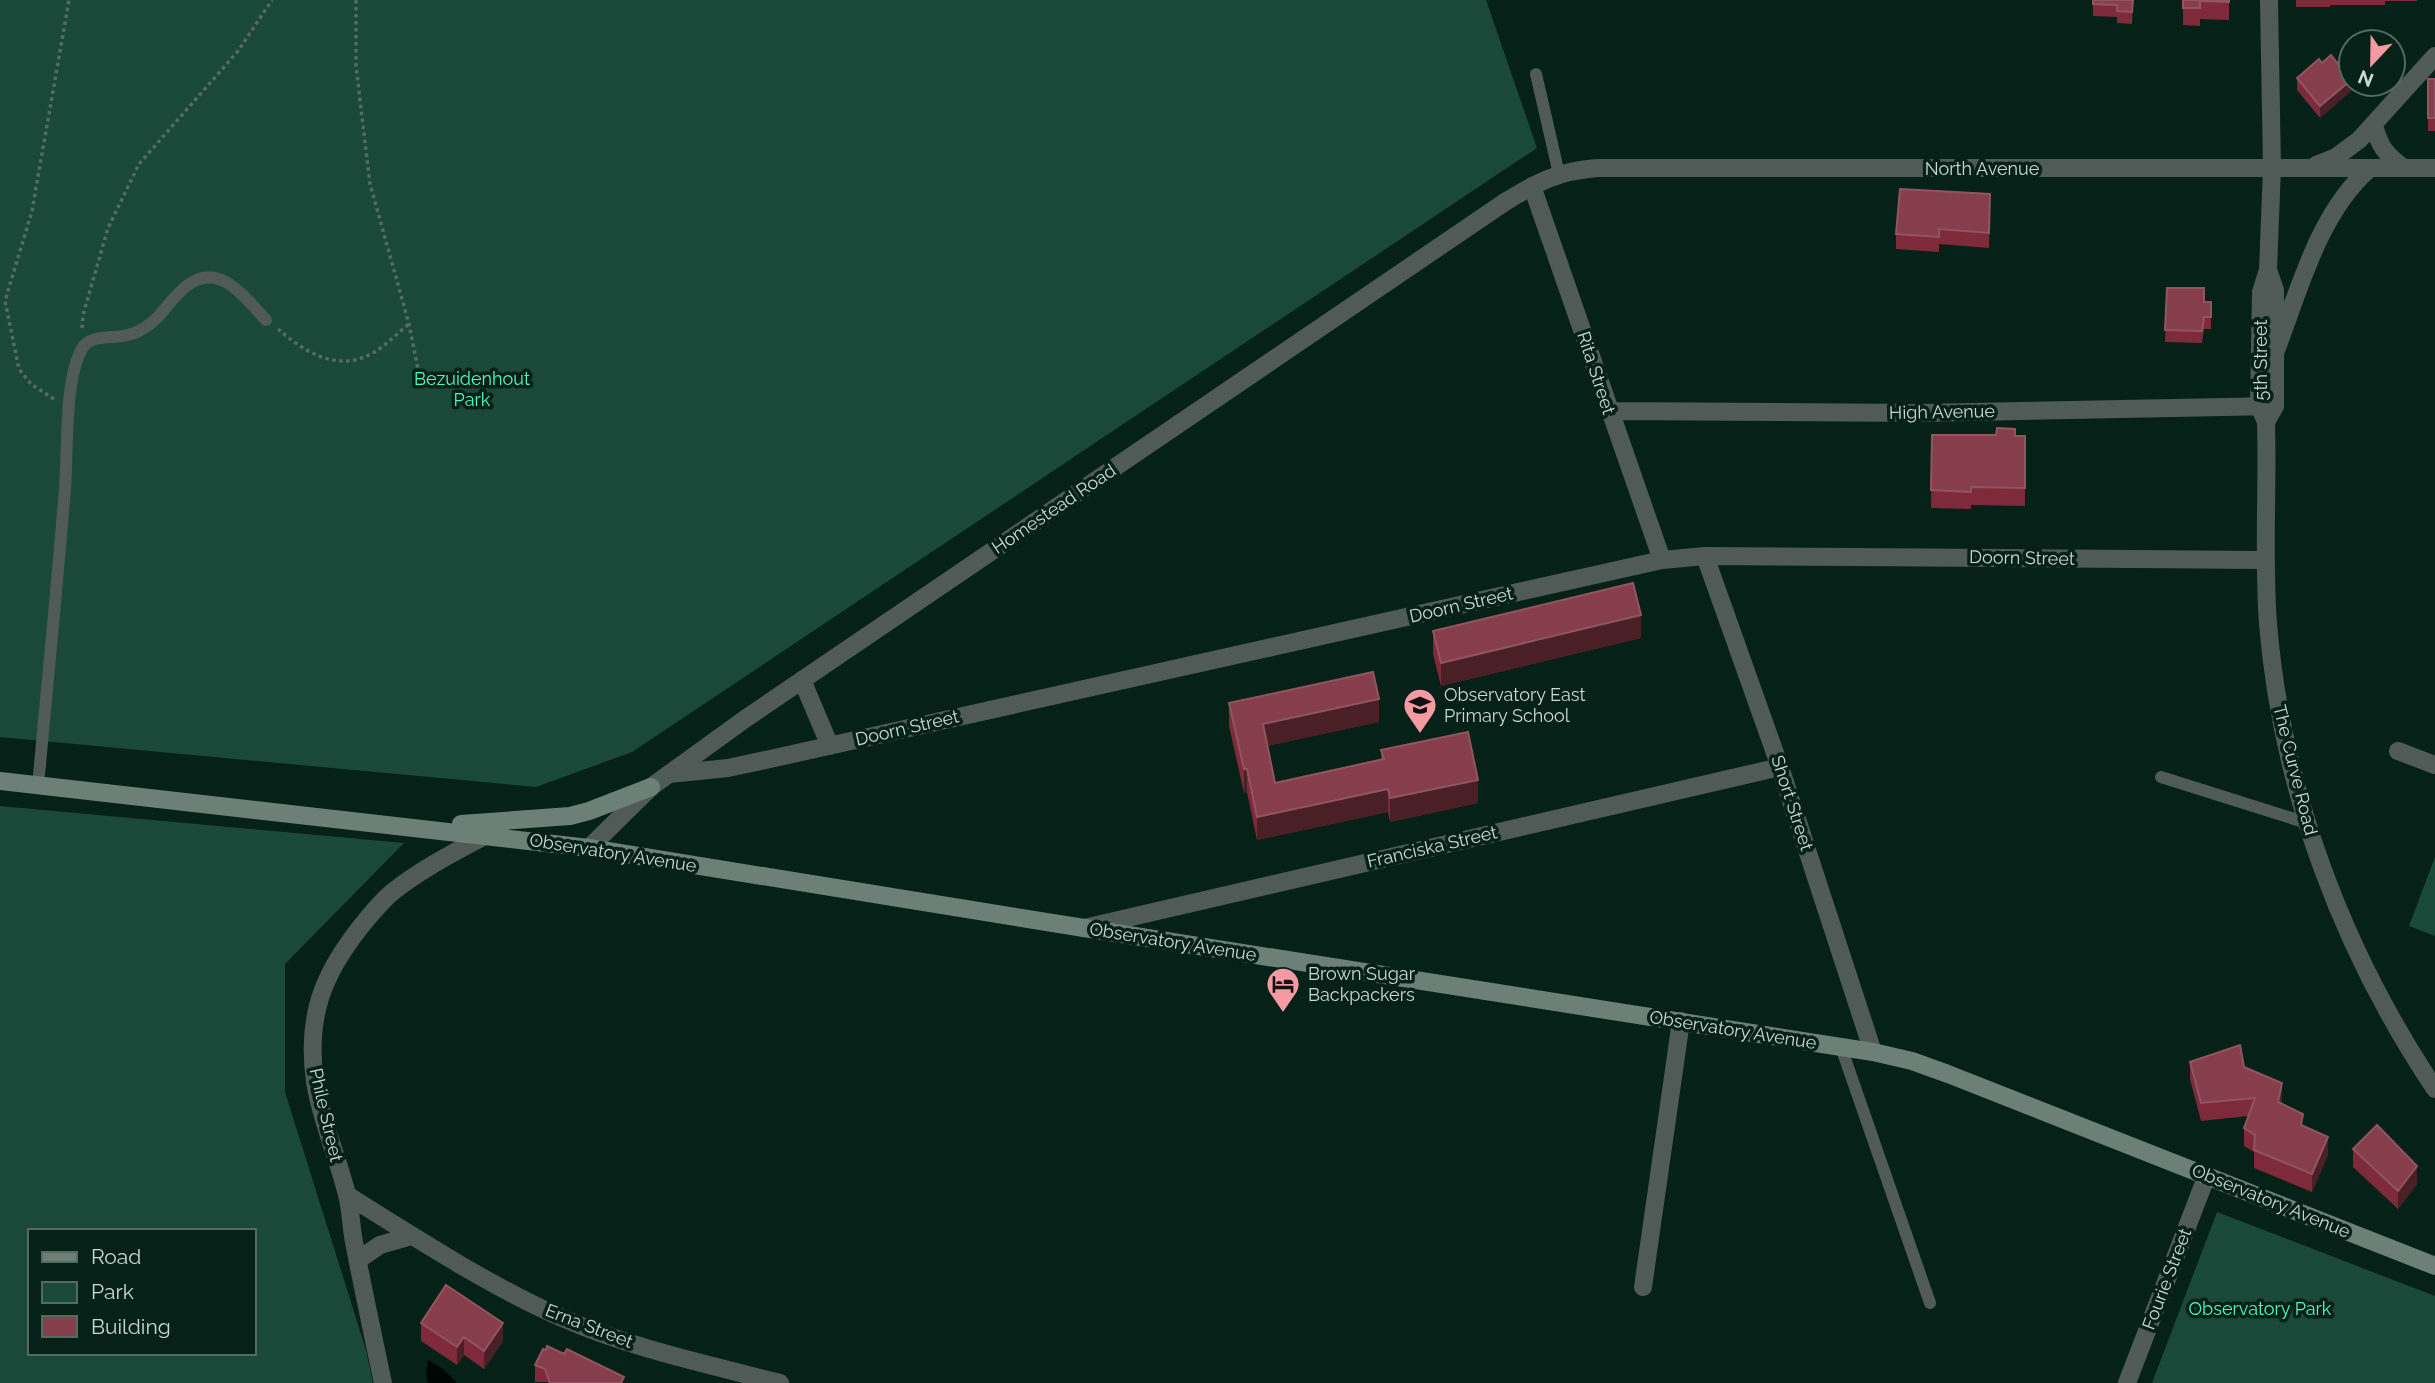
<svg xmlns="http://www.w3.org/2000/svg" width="2435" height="1383" viewBox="0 0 2435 1383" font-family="Raleway,sans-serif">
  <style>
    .green { fill: #1a4839; fill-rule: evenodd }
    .water { fill: #000603 }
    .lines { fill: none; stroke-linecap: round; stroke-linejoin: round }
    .path { stroke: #556b63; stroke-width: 3.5; stroke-dasharray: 3.5 3.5; stroke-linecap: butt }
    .service { stroke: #505b57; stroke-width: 12 }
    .minor { stroke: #505b57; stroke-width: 18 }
    .tertiary { stroke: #505b57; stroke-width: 18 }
    .secondary { stroke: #6d8078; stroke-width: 18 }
    .wall { fill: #7e2a3b }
    .shaded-wall { fill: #4a1f26 }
    .building { fill: #863d4c; stroke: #915561; stroke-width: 2 }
    .labels { text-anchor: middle; stroke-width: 7; stroke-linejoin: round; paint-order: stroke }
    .street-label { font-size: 18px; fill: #cad9d3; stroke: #062118 }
    .park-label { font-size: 18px; fill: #51f9c6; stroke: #062118 }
    .poi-label { font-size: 18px; fill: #cad9d3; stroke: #062118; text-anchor: start }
  </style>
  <rect width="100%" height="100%" fill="#062118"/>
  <!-- green -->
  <path class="green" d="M 0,0 L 1486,0 L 1537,148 L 632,752 L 536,787 L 0,737 Z
    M 0,806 L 404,843 L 285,964 L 285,1092 L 366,1350 L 373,1383 L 0,1383 ZM 30,1231 L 254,1231 L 254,1353 L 30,1353 Z
    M 2435,857 L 2435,936 L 2409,926 Z
    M 2217,1212 L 2435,1296 L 2435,1383 L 2152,1383 Z"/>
  <!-- water -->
  <path class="water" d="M 428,1360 L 443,1369 L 457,1383 L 428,1383 L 426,1374 Z"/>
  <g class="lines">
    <!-- path -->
    <path class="path" d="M 356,0 L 356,66 L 370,184 L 409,324 L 422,389
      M 82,328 L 83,315 L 108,228 L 139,164 L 238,51 L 272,0
      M 278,329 C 301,349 332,370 364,357 C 381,351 395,335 409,324
      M 54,399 L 31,384 L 19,369 L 5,301 L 32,211 L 69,0"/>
    <!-- service -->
    <path class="service" d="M 1536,74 L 1559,174
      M 2161,777 L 2307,823
      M 38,786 C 47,687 57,588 65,488 C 68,452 64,377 83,347 C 92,334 114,339 128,335 C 141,332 150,325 159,316 C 168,305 177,293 188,285 C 220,261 246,299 266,320
      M 1841,1047 L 1930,1303"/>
    <!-- minor -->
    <path class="minor" d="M 1532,186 L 1662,560
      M 1609,411 L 1921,413 L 2275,406
      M 1705,556 L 1780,767 L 1873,1052
      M 802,680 L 830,746
      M 2398,751 L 2435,765
      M 669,774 L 728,768 L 770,759 L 1662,560 L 1705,556 L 2265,560
      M 1084,928 L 1780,767
      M 347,1195 C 414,1237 488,1285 560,1317 C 630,1348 706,1364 780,1383
      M 358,1260 L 380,1245 L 411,1236
      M 1643,1287 L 1681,1021
      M 383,1383 C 373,1336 363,1289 354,1242 C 351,1227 351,1210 347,1195 C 338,1157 321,1121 315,1082 C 306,1017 322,975 362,925 C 372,913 383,899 395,890 C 423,868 455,852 486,835
      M 2127,1383 L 2207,1175"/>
    <!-- tertiary -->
    <path class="tertiary" d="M 2269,0 L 2272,168 L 2268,270 L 2261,292 L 2259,406 L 2266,422 C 2268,489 2263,557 2268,624 C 2282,790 2342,950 2435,1089
      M 2374,124 C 2378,145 2387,156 2404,168
      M 2316,165 L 2336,157 L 2359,140 L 2435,56
      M 2275,353 C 2299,291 2318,214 2369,169
      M 2266,422 L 2275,406 L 2275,290 L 2268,270
      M 589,848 L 651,787 L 745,719 L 1505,202 C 1537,182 1559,171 1597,168 L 2435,168"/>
    <!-- secondary -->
    <path class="secondary" d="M 0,781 L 589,848 L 1084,928 L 1873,1052 L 1912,1061 L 1948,1074 L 2435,1266
      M 461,824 L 570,816 L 589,811 L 651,787"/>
  </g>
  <!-- wall -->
  <path class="wall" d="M 2093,0 L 2133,0 L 2132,24 L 2117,23 L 2117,17 L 2093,16 Z
    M 2183,0 L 2229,0 L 2229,20 L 2200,19 L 2200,26 L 2183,25 Z
    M 2296,0 L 2417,0 L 2417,1 L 2385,1 L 2385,5 L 2330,5 L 2330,7 L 2296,7 Z
    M 2322,63 L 2351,91 L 2320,118 L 2297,90 L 2297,78 Z
    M 2428,79 L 2435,79 L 2435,131 L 2428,131 Z
    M 1990,194 L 1989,248 L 1939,244 L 1939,252 L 1896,249 L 1896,234 Z
    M 2167,288 L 2204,302 L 2211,302 L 2211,329 L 2204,329 L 2202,343 L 2165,342 Z
    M 1932,435 L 2025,436 L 2025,506 L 1971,505 L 1971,509 L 1931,508 Z
    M 1433,631 L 1641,638 L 1441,686 L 1433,654 Z
    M 1229,703 L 1379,722 L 1267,746 L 1275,783 L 1381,760 L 1381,750 L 1478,803 L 1390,822 L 1388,812 L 1257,840 L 1247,792 L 1244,793 L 1229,726 Z
    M 2190,1062 L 2244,1067 L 2282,1100 L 2282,1103 L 2303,1126 L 2328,1155 L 2312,1192 L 2254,1168 L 2254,1152 L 2244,1146 L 2244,1128 L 2248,1116 L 2201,1121 L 2190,1079 Z
    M 2353,1149 L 2417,1184 L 2398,1209 L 2353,1167 Z
    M 421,1323 L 503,1341 L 484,1369 L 464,1355 L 457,1365 L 421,1341 Z
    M 564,1354 L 624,1383 L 535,1382 L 535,1365 Z"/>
  <!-- shaded-wall -->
  <path class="shaded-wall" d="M 2351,80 L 2351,91 L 2320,118 L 2320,106 Z
    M 1641,615 L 1641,638 L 1441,686 L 1441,663 Z
    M 1379,699 L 1379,722 L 1263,747 L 1263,724 Z
    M 1244,769 L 1247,769 L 1247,792 L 1244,793 Z
    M 1478,780 L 1478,803 L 1390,822 L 1390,798 Z
    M 1388,789 L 1388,812 L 1257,840 L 1257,817 Z
    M 2282,1083 L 2282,1100 L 2278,1119 L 2278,1102 Z
    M 2328,1137 L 2328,1155 L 2312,1192 L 2312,1174 Z
    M 2417,1166 L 2417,1184 L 2398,1209 L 2398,1191 Z
    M 503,1323 L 503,1341 L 484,1369 L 484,1351 Z
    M 464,1337 L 464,1355 L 457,1365 L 457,1347 Z"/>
  <!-- building -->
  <path class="building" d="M 2093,0 L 2133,0 L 2132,12 L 2117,11 L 2117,5 L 2093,4 Z
    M 2183,0 L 2229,0 L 2229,2 L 2200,1 L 2200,8 L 2183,8 Z
    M 2331,55 L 2351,80 L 2320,106 L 2297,78 L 2319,59 L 2322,63 Z
    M 2428,79 L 2435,79 L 2435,118 L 2428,118 Z
    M 1900,189 L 1990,194 L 1989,233 L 1939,229 L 1939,237 L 1896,234 Z
    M 2167,288 L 2204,288 L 2204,302 L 2211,302 L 2211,317 L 2204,317 L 2202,331 L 2165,330 Z
    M 1997,428 L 2015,429 L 2015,436 L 2025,436 L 2025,488 L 1971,487 L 1971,492 L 1931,490 L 1932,435 L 1996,435 Z
    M 1633,583 L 1641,615 L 1441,663 L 1433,631 Z
    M 1373,672 L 1379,699 L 1263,724 L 1275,783 L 1384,759 L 1381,750 L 1468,732 L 1478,780 L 1390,798 L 1388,789 L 1257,817 L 1247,769 L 1244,769 L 1229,703 Z
    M 2240,1045 L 2244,1067 L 2282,1083 L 2278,1102 L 2303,1114 L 2301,1125 L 2328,1137 L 2312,1174 L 2254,1150 L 2255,1135 L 2244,1128 L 2255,1098 L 2201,1103 L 2190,1062 Z
    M 2377,1125 L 2417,1166 L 2398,1191 L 2353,1149 Z
    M 446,1285 L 503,1323 L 484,1351 L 464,1337 L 457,1347 L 421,1323 Z
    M 547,1346 L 564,1354 L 567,1349 L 624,1377 L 621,1383 L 550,1383 L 545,1369 L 535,1365 L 543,1349 L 546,1350 Z"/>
  <!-- icons -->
  <defs>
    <symbol id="school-pin" viewBox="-11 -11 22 30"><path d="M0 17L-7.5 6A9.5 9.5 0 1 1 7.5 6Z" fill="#f49aa3" stroke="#062118"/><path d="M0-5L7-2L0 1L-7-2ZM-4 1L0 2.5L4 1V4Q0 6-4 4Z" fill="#111"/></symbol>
    <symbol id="hotel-pin" viewBox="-11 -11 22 30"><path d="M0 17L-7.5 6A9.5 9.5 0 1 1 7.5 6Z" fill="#f49aa3" stroke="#062118"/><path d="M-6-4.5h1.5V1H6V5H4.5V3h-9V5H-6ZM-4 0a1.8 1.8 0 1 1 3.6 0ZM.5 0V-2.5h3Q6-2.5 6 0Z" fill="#111"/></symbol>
  </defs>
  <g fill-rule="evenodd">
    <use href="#school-pin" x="1401" y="686" width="38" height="52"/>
    <use href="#hotel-pin" x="1264" y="965" width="38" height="52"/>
  </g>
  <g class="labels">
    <!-- street labels -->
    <g class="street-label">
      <text x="1982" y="175">North Avenue</text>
      <text transform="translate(2261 360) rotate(-90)" y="6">5th Street</text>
      <text transform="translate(1596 373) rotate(72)" y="6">Rita Street</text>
      <text transform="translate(1942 412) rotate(-1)" y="6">High Avenue</text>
      <text transform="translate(1054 509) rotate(-34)" y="6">Homestead Road</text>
      <text transform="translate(2022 558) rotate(1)" y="6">Doorn Street</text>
      <text transform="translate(1461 605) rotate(-13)" y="6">Doorn Street</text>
      <text transform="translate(907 728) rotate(-13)" y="6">Doorn Street</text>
      <text transform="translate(2295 770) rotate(76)" y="6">The Curve Road</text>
      <text transform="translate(1792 803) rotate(72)" y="6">Short Street</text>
      <text transform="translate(1432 847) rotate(-13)" y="6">Franciska Street</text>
      <text transform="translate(613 853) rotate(9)" y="6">Observatory Avenue</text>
      <text transform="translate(1173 942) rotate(9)" y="6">Observatory Avenue</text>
      <text transform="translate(1733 1030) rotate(9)" y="6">Observatory Avenue</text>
      <text transform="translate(326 1115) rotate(77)" y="6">Phile Street</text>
      <text transform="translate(2271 1201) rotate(22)" y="6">Observatory Avenue</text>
      <text transform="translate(2167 1279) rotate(-69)" y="6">Fourie Street</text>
      <text transform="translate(589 1326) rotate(21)" y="6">Erna Street</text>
    </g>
    <!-- park labels -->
    <g class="park-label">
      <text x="472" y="385">Bezuidenhout<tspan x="472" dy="21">Park</tspan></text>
      <text x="2260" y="1315">Observatory Park</text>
    </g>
    <!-- poi labels -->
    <g class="poi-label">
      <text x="1444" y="701">Observatory East<tspan x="1444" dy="21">Primary School</tspan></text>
      <text x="1308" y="980">Brown Sugar<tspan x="1308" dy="21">Backpackers</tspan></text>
    </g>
  </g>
  <!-- legend -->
  <rect x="28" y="1229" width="228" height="126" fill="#062118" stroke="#546b63" stroke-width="2"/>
  <rect x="42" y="1252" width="35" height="10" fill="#6d8078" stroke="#546b63" stroke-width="2"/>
  <text x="91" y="1264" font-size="21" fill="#cad9d3">Road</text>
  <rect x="42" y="1282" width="35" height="21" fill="#1a4839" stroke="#546b63" stroke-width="2"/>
  <text x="91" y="1299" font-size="21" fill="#cad9d3">Park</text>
  <rect x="42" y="1316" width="35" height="21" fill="#863d4c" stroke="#546b63" stroke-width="2"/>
  <text x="91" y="1334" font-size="21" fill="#cad9d3">Building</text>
  <!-- north arrow -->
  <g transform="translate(2372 63) rotate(202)"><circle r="33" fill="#062118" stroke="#546b63" stroke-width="2"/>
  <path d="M0-5L12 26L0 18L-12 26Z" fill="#f49aa3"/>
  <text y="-10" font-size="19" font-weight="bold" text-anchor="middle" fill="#cad9d3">N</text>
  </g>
</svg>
